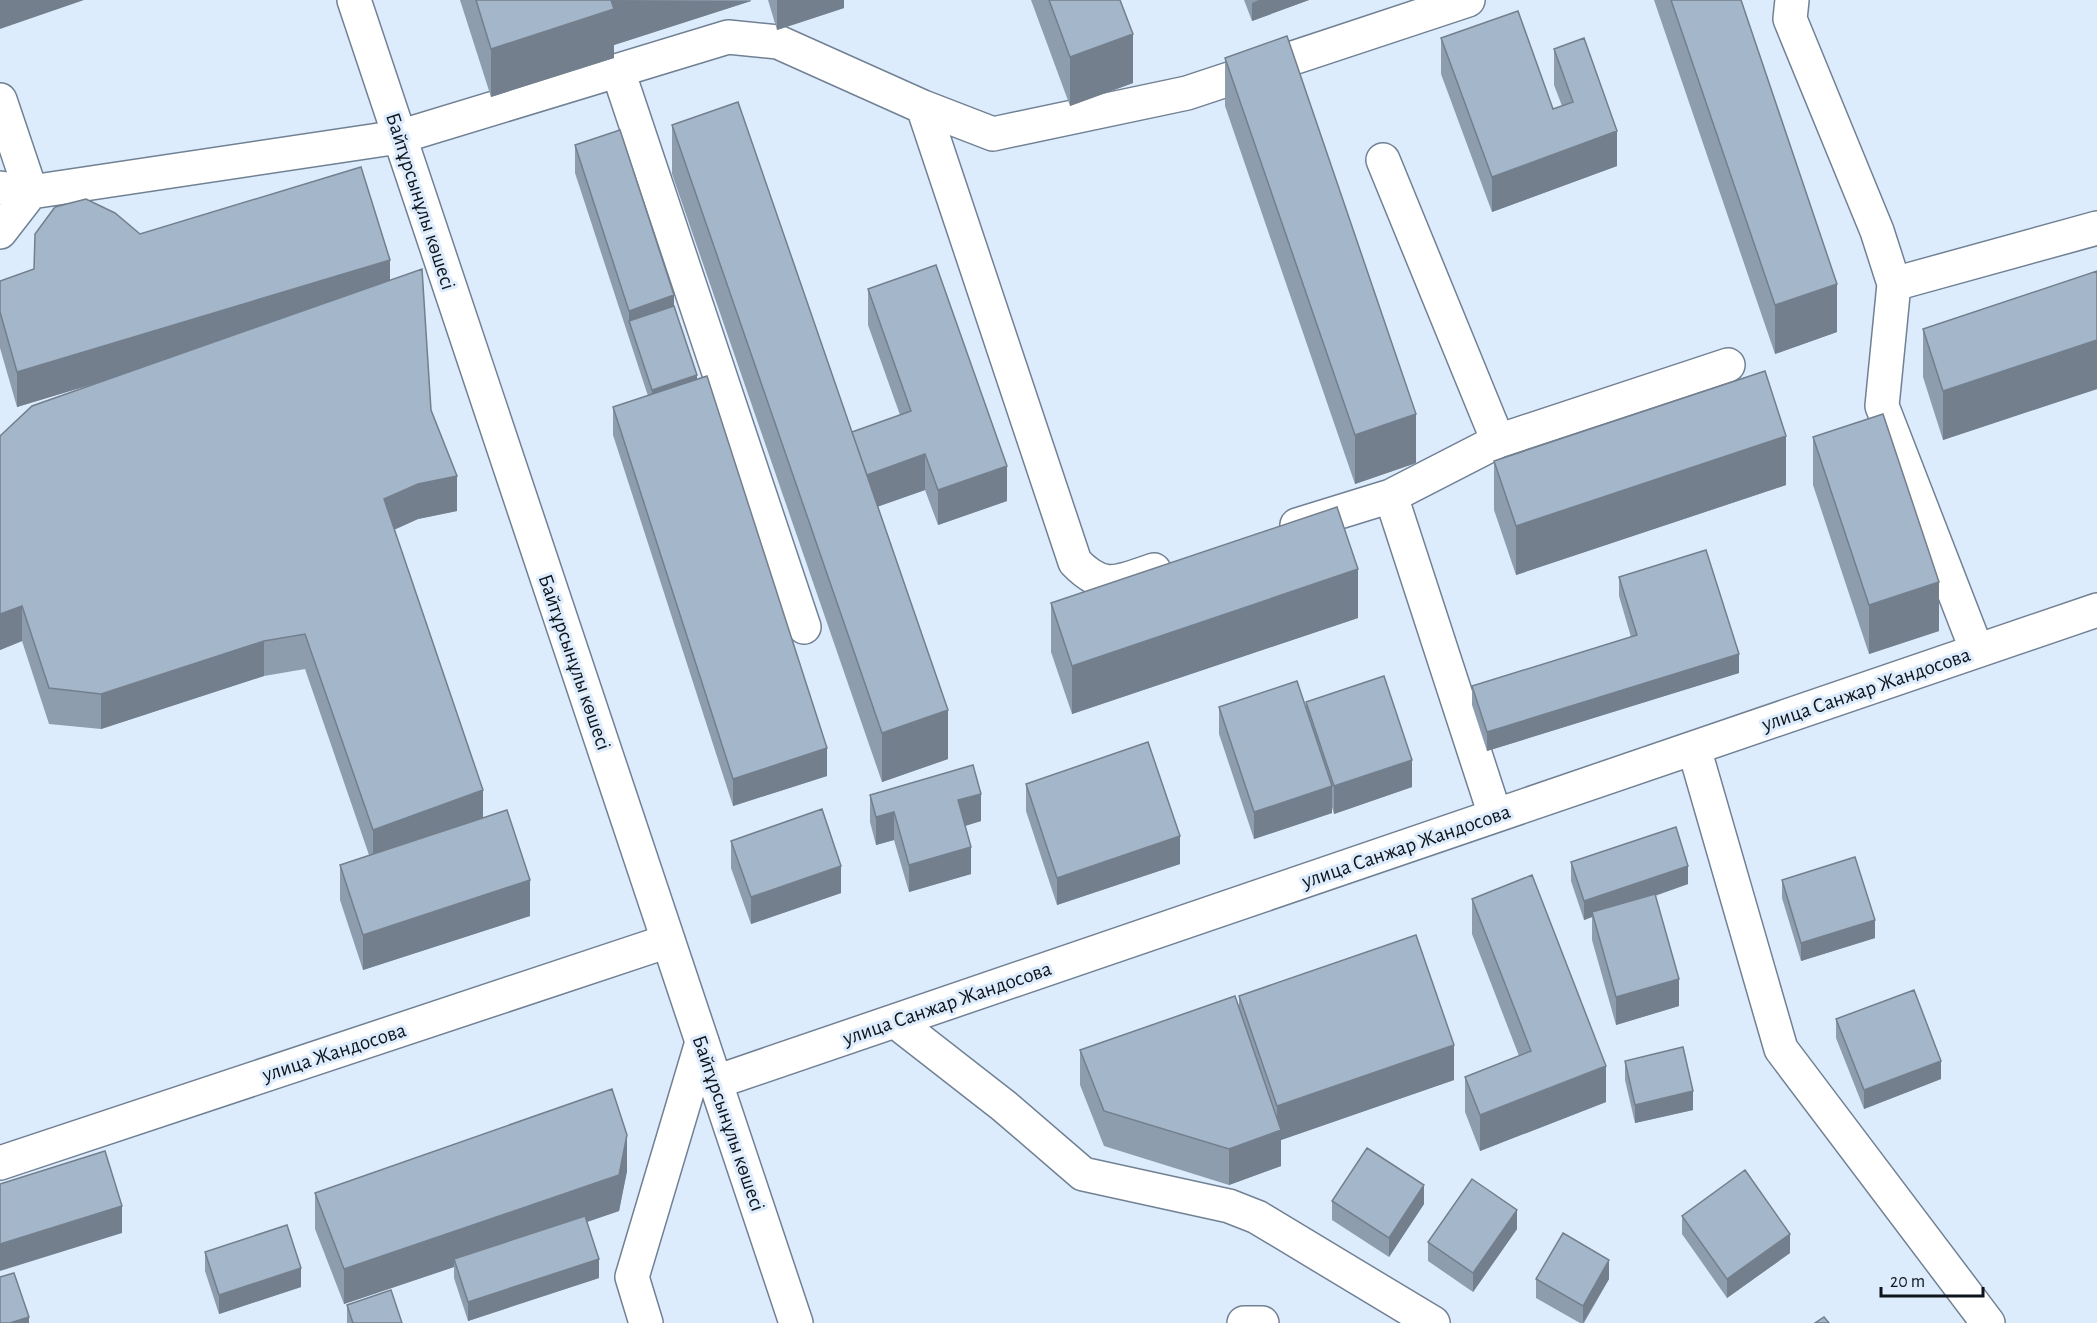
<svg xmlns="http://www.w3.org/2000/svg" width="2097" height="1323" viewBox="0 0 2097 1323" font-family="'Alegreya Sans',sans-serif">
  <style>
    .lines { fill: none; stroke-linecap: round; stroke-linejoin: round }
    .minor-casing { stroke: #718194; stroke-width: 36 }
    .major-casing { stroke: #718194; stroke-width: 36 }
    .minor { stroke: #fff; stroke-width: 33 }
    .major { stroke: #fff; stroke-width: 33 }
    .wall { fill: #8d9dae }
    .shaded-wall { fill: #737f8d }
    .building { fill: #a4b6ca; stroke: #737f8d; stroke-width: 1.5 }
    .labels { text-anchor: middle; stroke-width: 6; stroke-linejoin: round; paint-order: stroke }
    .street-label { font-size: 21px; fill: #0e141b; stroke: #ddecfc }
  </style>
  <rect width="100%" height="100%" fill="#ddecfc"/>
  <g class="lines">
    <defs>
      <path id="minor" d="M 1792,0 L 1790,19 L 1877,231 L 1894,284 L 1882,406 L 1977,651
        M 618,71 L 804,627
        M 0,100 L 31,192 L 399,137 L 728,37 L 778,42 L 923,107 L 993,134 L 1187,93 L 1468,0
        M 923,107 L 1075,562 C 1104,592 1118,582 1154,570
        M 1383,160 L 1498,441 L 1391,496
        M 0,188 L 31,192
        M 0,232 L 31,192
        M 1894,284 L 2097,228
        M 1498,441 L 1728,365
        M 1297,525 L 1391,496 L 1495,815
        M 1694,748 L 1781,1049 L 1988,1323
        M 895,1021 L 1004,1106 L 1083,1174 L 1229,1206 L 1257,1217 L 1433,1323
        M 716,1082 L 2097,610
        M 0,1163 L 668,941
        M 646,1323 L 632,1277 L 702,1042
        M 1244,1323 L 1262,1323"/>
      <path id="major" d="M 354,0 L 796,1323"/>
    </defs>
    <!-- minor casing -->
    <use href="#minor" class="minor-casing"/>
    <!-- major casing -->
    <use href="#major" class="major-casing"/>
    <!-- minor -->
    <use href="#minor" class="minor"/>
    <!-- major -->
    <use href="#major" class="major"/>
  </g>
  <!-- wall -->
  <path class="wall" d="M 460,0 L 751,0 L 751,1 L 614,45 L 614,58 L 491,97 Z
    M 768,0 L 844,0 L 844,8 L 777,30 Z
    M 1031,0 L 1120,0 L 1133,83 L 1070,106 Z
    M 1244,0 L 1309,0 L 1252,21 Z
    M 1654,0 L 1741,0 L 1837,332 L 1775,354 Z
    M 1441,38 L 1553,109 L 1562,106 L 1554,85 L 1554,49 L 1617,166 L 1492,212 L 1441,74 Z
    M 1225,58 L 1416,463 L 1355,484 L 1225,106 Z
    M 672,125 L 852,432 L 900,415 L 868,325 L 868,289 L 1007,501 L 938,525 L 925,490 L 877,507 L 948,759 L 882,782 L 672,174 Z
    M 575,145 L 674,307 L 697,380 L 827,776 L 733,806 L 613,435 L 613,407 L 648,396 L 575,173 Z
    M 140,234 L 390,280 L 431,410 L 457,511 L 418,519 L 394,530 L 483,818 L 530,916 L 363,970 L 340,900 L 340,865 L 369,855 L 305,669 L 264,676 L 101,729 L 49,724 L 22,641 L 0,650 L 0,436 L 105,380 L 17,407 L 0,348 L 0,281 Z
    M 2097,271 L 2097,389 L 1943,440 L 1923,377 L 1923,329 Z
    M 1813,437 L 1939,631 L 1869,654 L 1813,485 Z
    M 1494,461 L 1786,485 L 1516,575 L 1494,510 Z
    M 1619,577 L 1739,673 L 1487,751 L 1472,705 L 1472,686 L 1631,637 L 1619,596 Z
    M 1051,603 L 1358,618 L 1072,714 L 1051,652 Z
    M 1306,702 L 1412,787 L 1334,814 L 1332,807 L 1332,813 L 1254,839 L 1219,734 L 1219,707 L 1306,709 Z
    M 1026,784 L 1180,864 L 1057,905 L 1026,811 Z
    M 870,795 L 981,821 L 965,826 L 971,874 L 909,892 L 894,840 L 876,845 L 870,822 Z
    M 731,841 L 841,893 L 751,924 L 731,868 Z
    M 1571,862 L 1688,884 L 1655,896 L 1679,1006 L 1616,1025 L 1592,940 L 1592,917 L 1584,920 L 1571,881 Z
    M 1782,880 L 1875,938 L 1801,961 L 1782,898 Z
    M 1472,899 L 1606,1102 L 1480,1151 L 1465,1112 L 1465,1077 L 1519,1056 L 1472,934 Z
    M 1239,996 L 1454,1080 L 1281,1140 L 1281,1166 L 1229,1185 L 1104,1146 L 1080,1085 L 1080,1050 L 1239,1009 Z
    M 1836,1019 L 1941,1079 L 1864,1109 L 1836,1038 Z
    M 1625,1061 L 1693,1110 L 1635,1123 L 1625,1080 Z
    M 627,1171 L 619,1211 L 587,1222 L 599,1278 L 468,1321 L 454,1278 L 454,1267 L 344,1304 L 315,1229 L 315,1193 Z
    M 1332,1201 L 1424,1204 L 1389,1257 L 1332,1220 Z
    M 1682,1216 L 1790,1253 L 1727,1298 L 1682,1234 Z
    M 1517,1229 L 1473,1292 L 1428,1261 L 1428,1242 Z
    M 205,1252 L 301,1287 L 219,1314 L 205,1271 Z
    M 1536,1279 L 1609,1279 L 1584,1323 L 1580,1323 L 1536,1298 Z
    M 347,1305 L 402,1323 L 347,1323 Z"/>
  <!-- shaded-wall -->
  <path class="shaded-wall" d="M 0,0 L 84,0 L 0,29 Z
    M 610,0 L 751,1 L 614,45 L 614,58 L 491,97 L 491,49 Z
    M 777,0 L 844,0 L 844,8 L 777,30 Z
    M 1259,0 L 1309,0 L 1252,21 L 1252,3 Z
    M 1133,34 L 1133,83 L 1070,106 L 1070,57 Z
    M 1617,131 L 1617,166 L 1492,212 L 1492,177 Z
    M 390,260 L 390,295 L 17,407 L 17,372 Z
    M 1837,284 L 1837,332 L 1775,354 L 1775,305 Z
    M 674,295 L 674,323 L 629,322 L 629,311 Z
    M 2097,340 L 2097,389 L 1943,440 L 1943,391 Z
    M 697,375 L 697,394 L 652,408 L 652,390 Z
    M 1416,414 L 1416,463 L 1355,484 L 1355,435 Z
    M 1786,436 L 1786,485 L 1516,575 L 1516,526 Z
    M 925,454 L 925,490 L 865,511 L 865,476 Z
    M 1007,466 L 1007,501 L 938,525 L 938,490 Z
    M 457,476 L 457,511 L 418,519 L 384,534 L 384,499 L 418,484 Z
    M 1358,569 L 1358,618 L 1072,714 L 1072,666 Z
    M 1939,582 L 1939,631 L 1869,654 L 1869,605 Z
    M 22,606 L 22,641 L 0,650 L 0,614 Z
    M 264,641 L 264,676 L 101,729 L 101,694 Z
    M 1739,654 L 1739,673 L 1487,751 L 1487,732 Z
    M 948,710 L 948,759 L 882,782 L 882,733 Z
    M 827,748 L 827,776 L 733,806 L 733,779 Z
    M 1412,760 L 1412,787 L 1334,814 L 1334,786 Z
    M 1332,786 L 1332,813 L 1254,839 L 1254,812 Z
    M 483,790 L 483,825 L 373,866 L 373,830 Z
    M 981,794 L 981,821 L 958,828 L 958,800 Z
    M 894,812 L 894,840 L 876,845 L 876,817 Z
    M 1180,836 L 1180,864 L 1057,905 L 1057,878 Z
    M 971,847 L 971,874 L 909,892 L 909,865 Z
    M 841,866 L 841,893 L 751,924 L 751,897 Z
    M 1688,866 L 1688,884 L 1593,917 L 1592,912 L 1592,917 L 1584,920 L 1584,901 Z
    M 530,880 L 530,916 L 363,970 L 363,935 Z
    M 1875,920 L 1875,938 L 1801,961 L 1801,943 Z
    M 1679,979 L 1679,1006 L 1616,1025 L 1616,997 Z
    M 1454,1045 L 1454,1080 L 1281,1140 L 1281,1166 L 1229,1185 L 1229,1149 L 1277,1132 L 1277,1106 Z
    M 1941,1061 L 1941,1079 L 1864,1109 L 1864,1090 Z
    M 1606,1066 L 1606,1102 L 1480,1151 L 1480,1115 Z
    M 1693,1091 L 1693,1110 L 1635,1123 L 1635,1105 Z
    M 627,1135 L 627,1171 L 619,1211 L 456,1266 L 454,1259 L 454,1267 L 344,1304 L 344,1269 Z
    M 1424,1185 L 1424,1204 L 1389,1257 L 1389,1238 Z
    M 122,1206 L 122,1233 L 0,1271 L 0,1244 Z
    M 1517,1210 L 1517,1229 L 1473,1292 L 1473,1273 Z
    M 1790,1234 L 1790,1253 L 1727,1298 L 1727,1279 Z
    M 599,1259 L 599,1278 L 468,1321 L 468,1302 Z
    M 1609,1260 L 1609,1279 L 1583,1323 L 1583,1306 Z
    M 301,1268 L 301,1287 L 219,1314 L 219,1295 Z
    M 29,1317 L 29,1323 L 10,1323 Z"/>
  <!-- building -->
  <path class="building" d="M 476,0 L 611,0 L 614,9 L 491,49 Z
    M 1049,0 L 1120,0 L 1133,34 L 1070,57 Z
    M 1671,0 L 1741,0 L 1837,284 L 1775,305 Z
    M 1518,11 L 1553,109 L 1573,102 L 1554,49 L 1584,38 L 1617,131 L 1492,177 L 1441,38 Z
    M 1287,36 L 1416,414 L 1355,435 L 1225,58 Z
    M 738,102 L 948,710 L 882,733 L 672,125 Z
    M 620,130 L 674,295 L 629,311 L 575,145 Z
    M 361,167 L 390,260 L 17,372 L 0,312 L 0,281 L 34,269 L 35,234 L 55,207 L 86,199 L 115,213 L 140,234 Z
    M 936,265 L 1007,466 L 938,490 L 925,454 L 867,475 L 852,432 L 911,411 L 868,289 Z
    M 422,269 L 431,410 L 457,476 L 418,484 L 384,499 L 483,790 L 373,830 L 305,634 L 264,641 L 101,694 L 49,688 L 22,606 L 0,614 L 0,436 L 32,406 Z
    M 2097,271 L 2097,340 L 1943,391 L 1923,329 Z
    M 674,306 L 697,375 L 652,390 L 629,321 Z
    M 1765,371 L 1786,436 L 1516,526 L 1494,461 Z
    M 707,376 L 827,748 L 733,779 L 613,407 Z
    M 1883,414 L 1939,582 L 1869,605 L 1813,437 Z
    M 1337,507 L 1358,569 L 1072,666 L 1051,603 Z
    M 1706,550 L 1739,654 L 1487,732 L 1472,686 L 1637,635 L 1619,577 Z
    M 1384,676 L 1412,760 L 1334,786 L 1306,702 Z
    M 1297,681 L 1332,786 L 1254,812 L 1219,707 Z
    M 1148,742 L 1180,836 L 1057,878 L 1026,784 Z
    M 973,765 L 981,794 L 958,800 L 971,847 L 909,865 L 894,812 L 876,817 L 870,795 Z
    M 822,809 L 841,866 L 751,897 L 731,841 Z
    M 507,810 L 530,880 L 363,935 L 340,865 Z
    M 1676,827 L 1688,866 L 1584,901 L 1571,862 Z
    M 1855,857 L 1875,920 L 1801,943 L 1782,880 Z
    M 1532,875 L 1606,1066 L 1480,1115 L 1465,1077 L 1531,1051 L 1472,899 Z
    M 1655,894 L 1679,979 L 1616,997 L 1592,912 Z
    M 1416,935 L 1454,1045 L 1277,1106 L 1239,996 Z
    M 1914,990 L 1941,1061 L 1864,1090 L 1836,1019 Z
    M 1235,996 L 1281,1130 L 1229,1149 L 1104,1111 L 1080,1050 Z
    M 1683,1047 L 1693,1091 L 1635,1105 L 1625,1061 Z
    M 612,1089 L 627,1135 L 619,1175 L 344,1269 L 315,1193 Z
    M 1367,1148 L 1424,1185 L 1389,1238 L 1332,1201 Z
    M 105,1151 L 122,1206 L 0,1244 L 0,1184 Z
    M 1745,1170 L 1790,1234 L 1727,1279 L 1682,1216 Z
    M 1472,1179 L 1517,1210 L 1473,1273 L 1428,1242 Z
    M 585,1216 L 599,1259 L 468,1302 L 454,1259 Z
    M 287,1225 L 301,1268 L 219,1295 L 205,1252 Z
    M 1563,1233 L 1609,1260 L 1583,1306 L 1536,1279 Z
    M 14,1273 L 29,1317 L 10,1323 L 0,1323 L 0,1277 Z
    M 391,1290 L 402,1323 L 353,1323 L 347,1305 Z
    M 1824,1317 L 1829,1323 L 1815,1323 Z"/>
  <g class="labels">
    <!-- street labels -->
    <g class="street-label">
      <text transform="translate(421 201) rotate(72)" y="7">Байтұрсынұлы көшесі</text>
      <text transform="translate(575 662) rotate(71)" y="7">Байтұрсынұлы көшесі</text>
      <text transform="translate(1866 689) rotate(-19)" y="7">улица Санжар Жандосова</text>
      <text transform="translate(1406 846) rotate(-19)" y="7">улица Санжар Жандосова</text>
      <text transform="translate(947 1003) rotate(-19)" y="7">улица Санжар Жандосова</text>
      <text transform="translate(334 1052) rotate(-18)" y="7">улица Жандосова</text>
      <text transform="translate(729 1123) rotate(71)" y="7">Байтұрсынұлы көшесі</text>
    </g>
  </g>
  <!-- scale -->
  <path d="M1881 1287v9h102v-9" fill="none" stroke="#0e141b" stroke-width="3"/>
  <text x="1890" y="1287" font-size="18" fill="#0e141b" stroke="#ddecfc" stroke-width="4.5" paint-order="stroke">20 m</text>
</svg>
